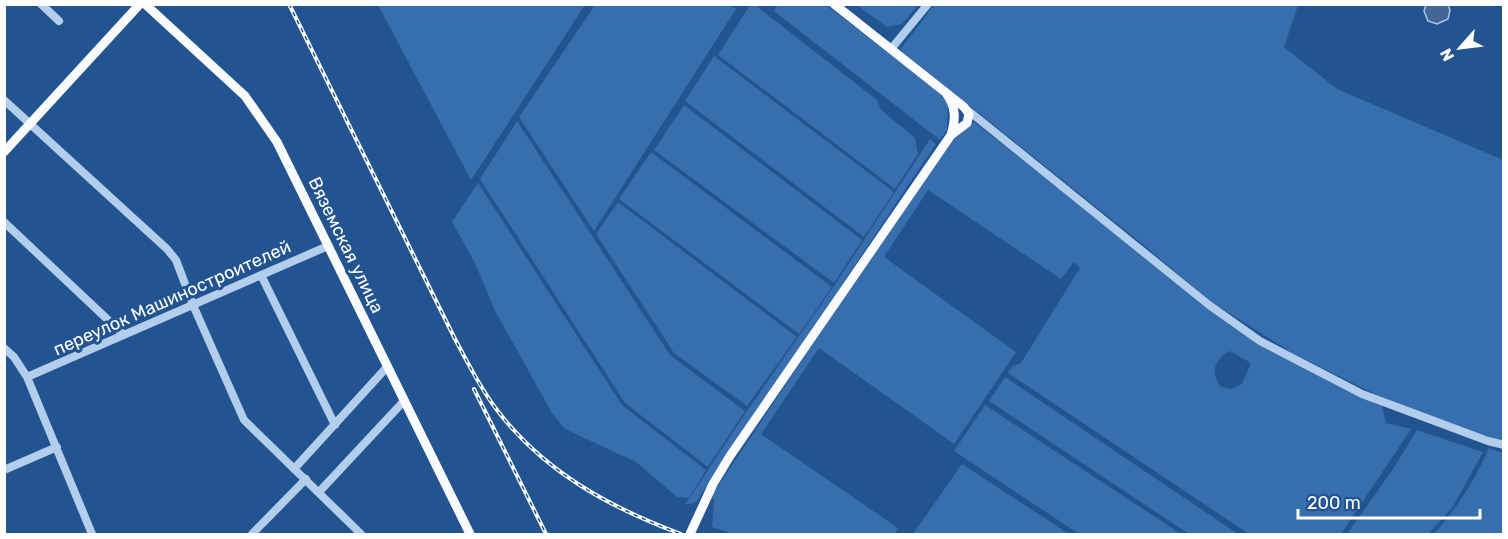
<svg xmlns="http://www.w3.org/2000/svg" width="1508" height="539" viewBox="0 0 1508 539" font-family="Rubik,sans-serif">
  <style>
    .green { fill: #366eae; fill-rule: evenodd }
    .water { fill: #436792; stroke: #a7c9ee; stroke-width: 1.5 }
    .lines { fill: none; stroke-linecap: round; stroke-linejoin: round }
    .minor { stroke: #b3ceed; stroke-width: 8 }
    .major { stroke: #f9fbff; stroke-width: 9 }
    .rail-casing { stroke: #fff; stroke-width: 4 }
    .rail { stroke: #225491; stroke-width: 1.5; stroke-dasharray: 4.5; stroke-linecap: butt }
    .labels { text-anchor: middle; stroke-width: 6; stroke-linejoin: round; paint-order: stroke }
    .street-label { font-size: 18px; fill: #fff; stroke: #225491 }
  </style>
  <rect width="100%" height="100%" fill="#225491"/>
  <!-- green -->
  <path class="green" d="M 378,5 L 585,5 L 471,180 Z
    M 730,5 L 736,9 L 594,231 L 519,117 L 595,5 Z
    M 750,5 L 755,5 L 877,100 L 881,110 L 915,138 L 918,154 L 895,189 L 718,55 Z
    M 778,5 L 826,5 L 948,98 L 947,130 L 940,140 L 774,11 Z
    M 857,5 L 918,5 L 902,24 L 887,27 Z
    M 934,5 L 1298,5 L 1284,47 L 1337,89 L 1503,160 L 1503,442 L 1391,402 L 1294,354 L 1210,301 L 1140,242 L 900,50 Z
    M 714,56 L 894,192 L 864,237 L 685,101 Z
    M 684,105 L 862,240 L 834,283 L 654,150 Z
    M 517,121 L 670,355 L 745,411 L 708,467 L 625,403 L 480,179 Z
    M 974,122 L 1253,340 L 1349,392 L 1382,406 L 1386,423 L 1411,429 L 1341,534 L 1249,534 L 1008,373 L 1012,367 L 1021,363 L 1080,268 L 1074,262 L 1061,279 L 928,190 L 884,257 L 1016,352 L 954,444 L 819,348 L 761,434 L 898,528 L 894,534 L 734,534 L 712,527 L 714,502 L 712,495 L 953,135 ZM 1230,351 L 1251,363 L 1242,384 L 1231,389 L 1221,387 C 1210,374 1214,358 1230,351 Z
    M 930,139 L 936,144 L 696,502 L 685,505 L 749,408 L 834,286 Z
    M 651,152 L 832,287 L 799,334 L 619,199 Z
    M 478,183 L 622,405 L 706,470 L 689,498 L 677,497 L 636,462 L 565,429 L 552,413 L 495,311 L 475,263 L 452,222 Z
    M 618,202 L 797,337 L 747,406 L 674,353 L 596,234 Z
    M 1005,377 L 1238,534 L 1189,534 L 989,401 Z
    M 985,405 L 1181,534 L 1079,534 L 954,451 Z
    M 1417,430 L 1483,452 L 1452,508 L 1428,534 L 1347,534 L 1393,469 Z
    M 1489,448 L 1503,453 L 1503,534 L 1434,534 C 1457,508 1475,480 1489,448 Z
    M 962,464 L 1069,534 L 913,534 Z"/>
  <!-- water -->
  <path class="water" d="M 1426,5 L 1448,5 L 1450,10 L 1448,19 L 1437,24 L 1428,21 L 1424,11 Z"/>
  <g class="lines">
    <!-- minor -->
    <path class="minor" d="M 41,4 L 59,21
      M 891,49 L 928,4
      M 4,100 L 167,249 L 176,260 L 193,305 L 244,420 L 361,534
      M 965,108 L 1209,305 L 1260,341 L 1362,394 L 1488,441 L 1504,445
      M 4,222 L 124,335
      M 261,275 L 335,425
      M 4,348 L 14,357 L 27,377 L 92,534
      M 27,377 L 328,246
      M 294,469 L 387,367
      M 4,470 L 57,447
      M 319,492 L 404,401
      M 252,534 L 306,479"/>
    <!-- major -->
    <path class="major" d="M 145,4 L 245,96 L 277,142 L 470,534
      M 834,4 L 964,107 L 969,114 L 967,123 L 951,135
      M 4,152 L 140,4
      M 690,534 L 713,484 L 730,456 L 951,135 C 956,119 956,107 946,93"/>
    <defs>
      <path id="rail" d="M 289,4 L 455,339 C 468,363 480,388 497,410 C 544,472 611,508 681,534
        M 474,389 L 546,534"/>
    </defs>
    <!-- rail casing -->
    <use href="#rail" class="rail-casing"/>
    <!-- rail -->
    <use href="#rail" class="rail"/>
  </g>
  <g class="labels">
    <!-- street labels -->
    <g class="street-label">
      <text transform="translate(346 245) rotate(64)" y="6">Вяземская улица</text>
      <text transform="translate(172 298) rotate(-24)" y="6">переулок Машиностроителей</text>
    </g>
  </g>
  <!-- border -->
  <rect width="1508" height="539" fill="none" stroke="#ffffff" stroke-width="12"/>
  <!-- north arrow -->
  <g transform="translate(1460 48) rotate(242)" stroke="#225491" stroke-width="4.5" paint-order="stroke">
  <path d="M0-4.5L10 22L0 15L-10 22Z" fill="#ffffff"/>
  <text y="-9" font-size="16" font-weight="bold" text-anchor="middle" fill="#ffffff">N</text>
  </g>
  <!-- scale -->
  <path d="M1298 509v9h182v-9" fill="none" stroke="#ffffff" stroke-width="3"/>
  <text x="1307" y="509" font-size="18" fill="#ffffff" stroke="#225491" stroke-width="4.5" paint-order="stroke">200 m</text>
</svg>
